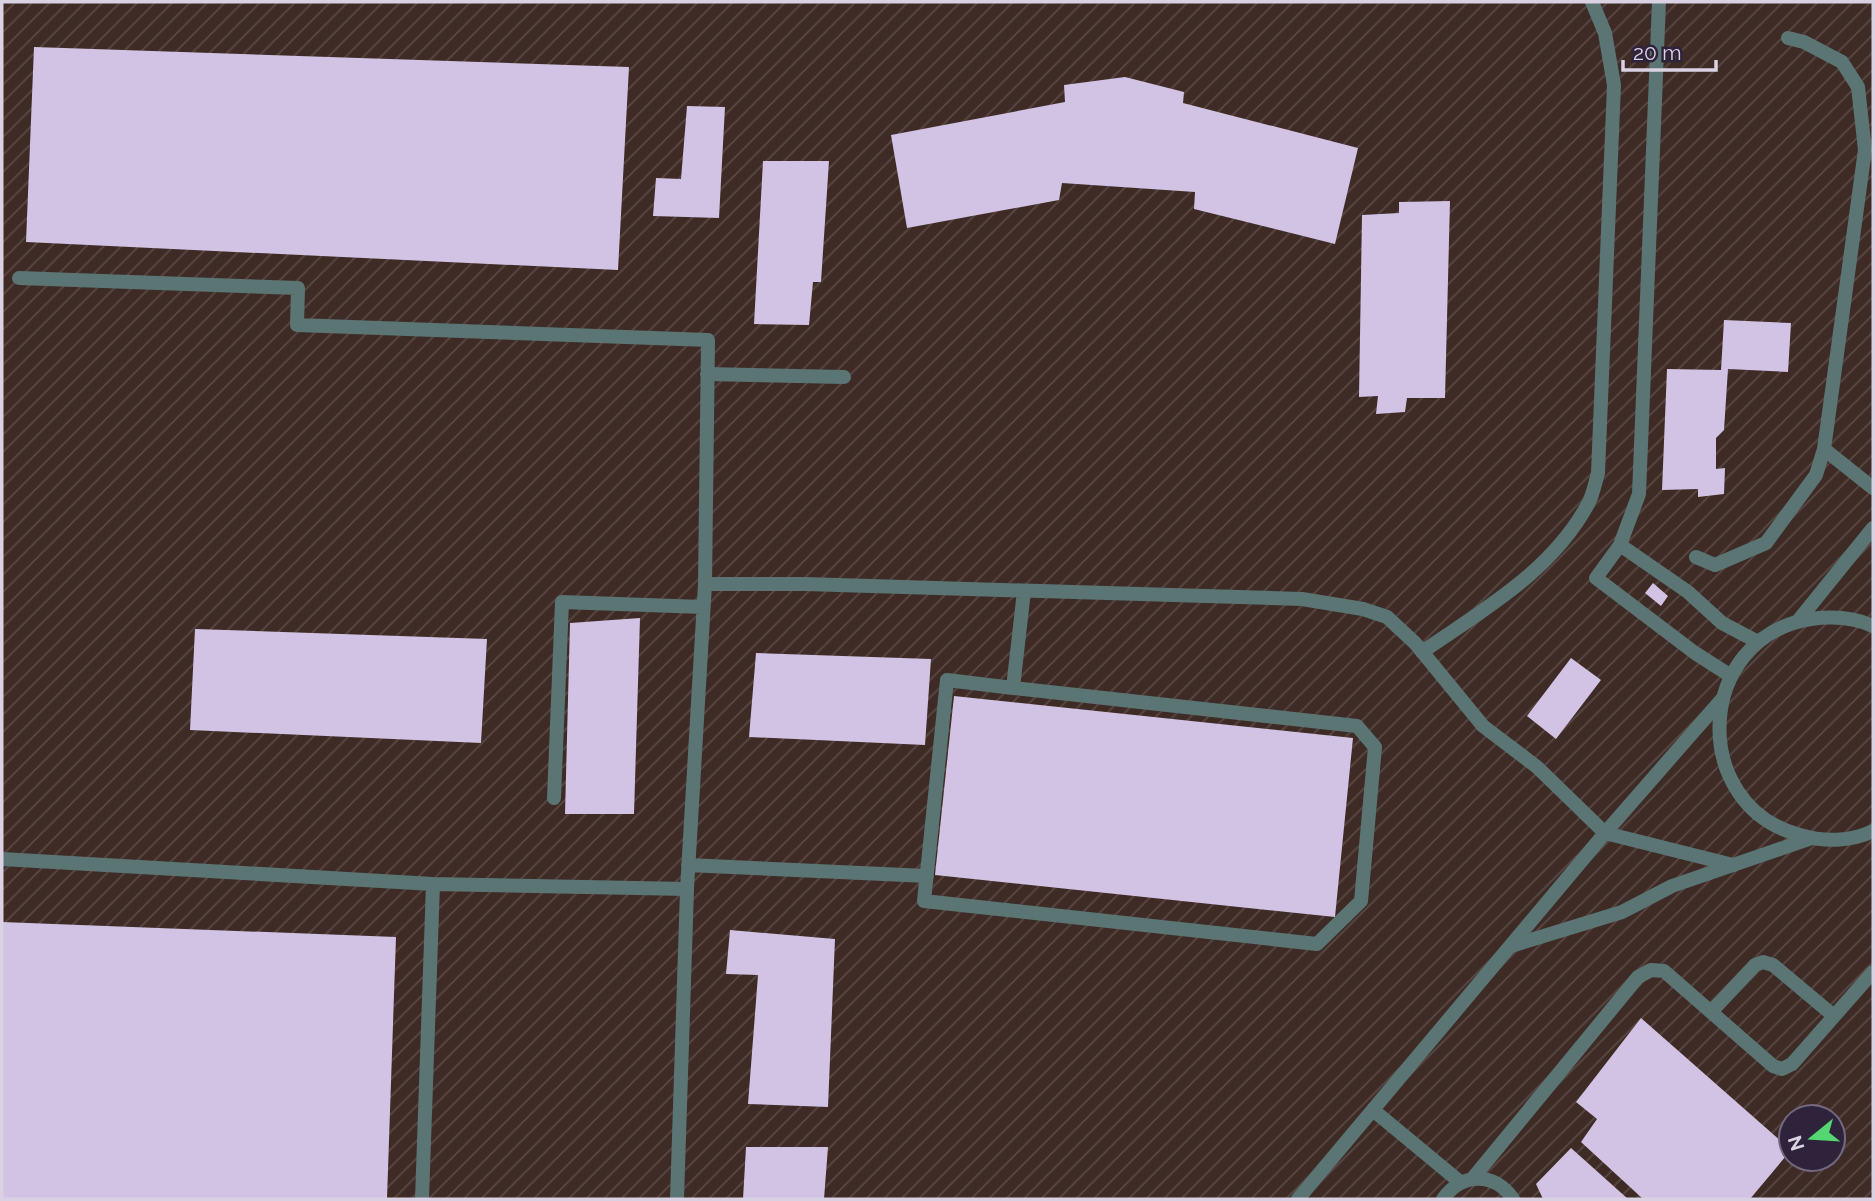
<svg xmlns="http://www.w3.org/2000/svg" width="1875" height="1201" viewBox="0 0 1875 1201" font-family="Raleway,sans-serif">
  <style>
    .industrial { fill: url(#industrial-furrows); fill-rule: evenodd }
    .building { fill: #d2c2e3 }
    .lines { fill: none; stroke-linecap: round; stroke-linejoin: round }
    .service { stroke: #5a7574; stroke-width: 14 }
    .minor { stroke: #5a7574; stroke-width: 14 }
  </style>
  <defs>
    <pattern id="industrial-furrows" width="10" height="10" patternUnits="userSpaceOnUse" patternTransform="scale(1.75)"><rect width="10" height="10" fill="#3e2b26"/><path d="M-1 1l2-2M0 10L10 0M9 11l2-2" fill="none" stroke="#594945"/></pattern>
  </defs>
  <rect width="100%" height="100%" fill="#2f233c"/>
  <!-- industrial -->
  <path class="industrial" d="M 2,2 L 1873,2 L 1873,1199 L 2,1199 ZM 1791,1117 L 1833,1117 L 1833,1159 L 1791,1159 Z"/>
  <!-- building -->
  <path class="building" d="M 34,47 L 629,67 L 618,270 L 26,242 Z
    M 1125,77 L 1184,92 L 1183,103 L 1358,148 L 1335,244 L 1194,209 L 1195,192 L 1062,183 L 1059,200 L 907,228 L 891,135 L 1065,102 L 1064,85 Z
    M 687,106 L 725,107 L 719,218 L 653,216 L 656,178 L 681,179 Z
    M 763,161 L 829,161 L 821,282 L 813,282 L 809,325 L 754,324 Z
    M 1450,201 L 1445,398 L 1407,398 L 1405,412 L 1376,414 L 1378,396 L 1359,397 L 1362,215 L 1399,213 L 1399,202 Z
    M 1724,320 L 1791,323 L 1788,372 L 1728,369 L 1724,430 L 1716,438 L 1716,469 L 1725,468 L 1724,494 L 1698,497 L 1698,489 L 1662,490 L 1667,369 L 1721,370 Z
    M 1653,583 L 1668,596 L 1661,606 L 1645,593 Z
    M 640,618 L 634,814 L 565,814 L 570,623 Z
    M 195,629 L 487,639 L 481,743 L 190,730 Z
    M 756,653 L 931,659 L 925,745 L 749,737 Z
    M 1571,658 L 1601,680 L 1556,739 L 1527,716 Z
    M 954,696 L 1353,738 L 1335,917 L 935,875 Z
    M 2,922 L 396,937 L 387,1199 L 2,1199 Z
    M 730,930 L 835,939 L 828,1107 L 748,1104 L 758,975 L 726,974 Z
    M 1641,1018 L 1791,1150 L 1750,1199 L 1643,1199 L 1581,1142 L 1597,1119 L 1576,1102 Z
    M 746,1147 L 828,1147 L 824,1199 L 743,1199 Z
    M 1571,1148 L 1628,1199 L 1543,1199 L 1536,1184 Z"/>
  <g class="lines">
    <!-- service -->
    <path class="service" d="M 1659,2 L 1639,494 L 1620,545 L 1596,578 L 1695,653 L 1731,676
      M 1824,449 L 1873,488
      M 1620,545 L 1688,592 L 1722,623 L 1758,642
      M 1696,557 L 1715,565 L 1766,543 L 1816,475 L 1824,449 L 1865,150 L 1858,87 L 1842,62 L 1804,42 L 1788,38
      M 1422,652 C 1483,610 1552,571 1588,504 C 1593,495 1595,483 1598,473 L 1614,85 L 1605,33 L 1592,2
      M 2,859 L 433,884 L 687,889
      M 1511,946 L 1622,912 L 1672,886 L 1812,838
      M 1711,1012 L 1755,965 L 1763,962 L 1773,965 L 1834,1016
      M 1373,1110 L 1460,1182
      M 1473,1178 L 1638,977 L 1651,970 L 1664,971 L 1773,1066 L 1782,1069 L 1792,1064 L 1873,972
      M 422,1199 L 433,884
      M 1443,1199 C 1462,1172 1495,1172 1513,1199"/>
    <!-- minor -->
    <path class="minor" d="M 19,278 L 298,288 L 297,325 L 708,340 L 705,584 L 687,889 L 677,1199
      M 707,374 L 844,377
      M 705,584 L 805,584 L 1302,599 L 1363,609 L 1387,617 L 1415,643 L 1483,726 L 1537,767 L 1605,833 L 1733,865
      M 1798,621 L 1873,528
      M 1873,626 C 1853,617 1833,616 1811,619 C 1694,637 1688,806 1800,835 C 1823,842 1851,842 1873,831
      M 1013,688 L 947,680 L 924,901 L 1317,944 L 1361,901 L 1375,747 L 1357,726 L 1013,688 L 1024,591
      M 554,798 L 562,602 L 703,607
      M 688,865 L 927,876
      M 1298,1199 L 1605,833 L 1722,699"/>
  </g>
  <!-- border -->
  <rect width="1875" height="1201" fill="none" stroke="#dad2e3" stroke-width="7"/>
  <!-- north arrow -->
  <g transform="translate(1812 1138) rotate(252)"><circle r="33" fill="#2f233c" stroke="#73697f" stroke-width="2"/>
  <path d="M0-5L12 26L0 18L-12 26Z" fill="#54d672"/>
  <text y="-10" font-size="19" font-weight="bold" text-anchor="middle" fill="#dad2e3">N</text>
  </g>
  <!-- scale -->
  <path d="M1623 60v10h93v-10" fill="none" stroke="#dad2e3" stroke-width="3.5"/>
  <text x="1633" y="60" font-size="21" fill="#dad2e3" stroke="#2f233c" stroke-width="5" paint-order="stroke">20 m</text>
</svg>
